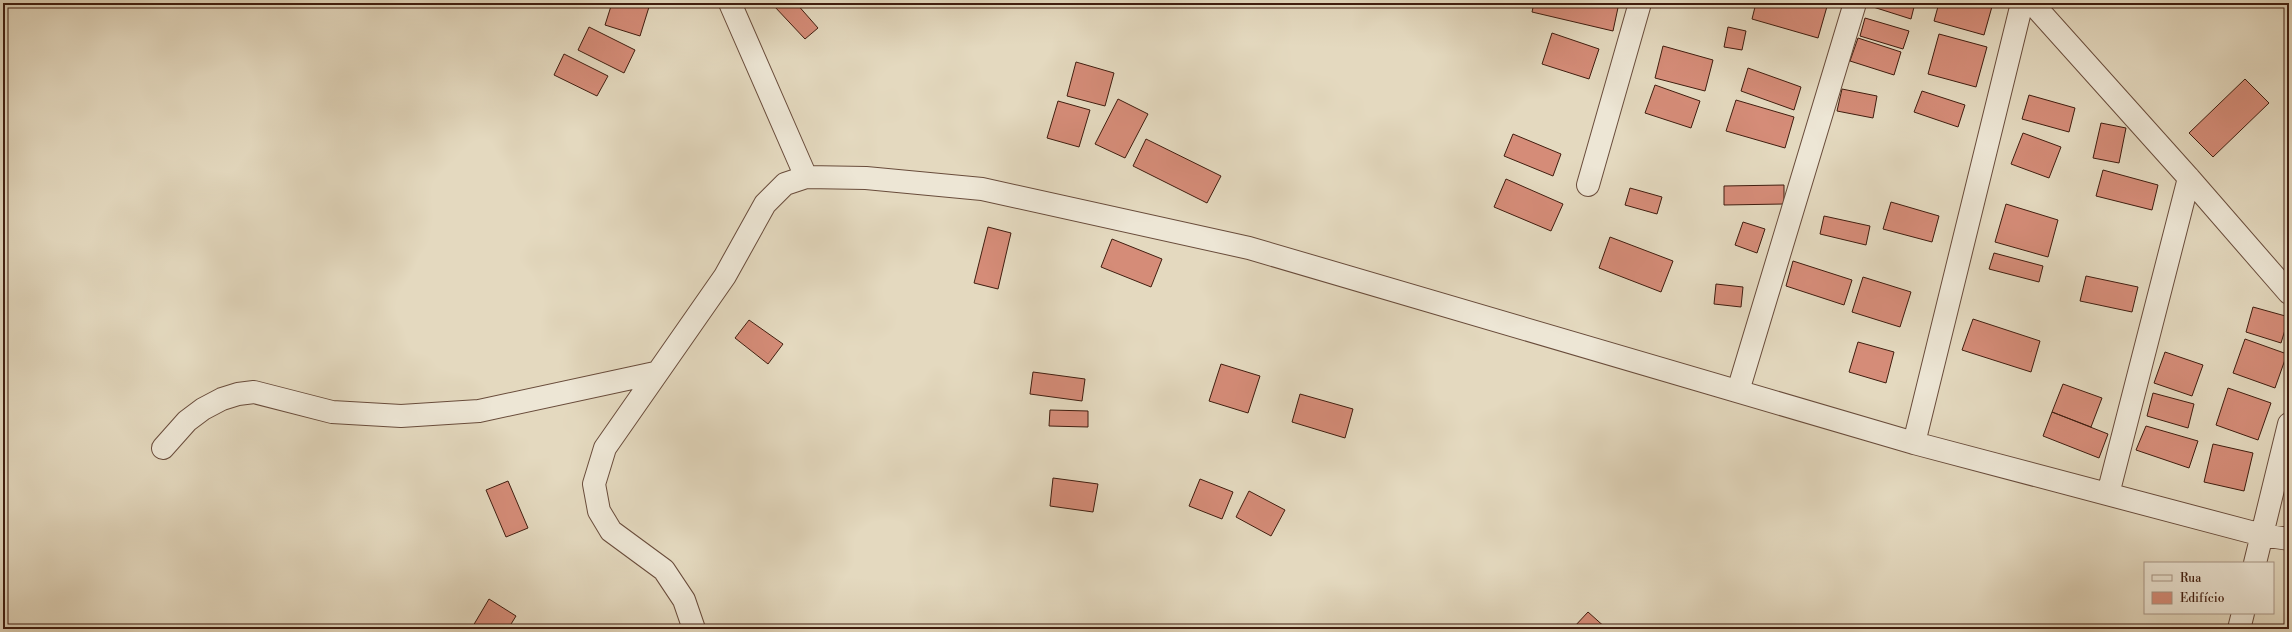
<svg xmlns="http://www.w3.org/2000/svg" width="2292" height="632" viewBox="0 0 2292 632" font-family="'Libre Bodoni',serif">
  <style>
    .building { fill: #d58c78; stroke: #401d0f }
    .lines { fill: none; stroke-linecap: round; stroke-linejoin: round }
    .street-casing { stroke: #694c3b; stroke-width: 24 }
    .street { stroke: #ede6d5; stroke-width: 22 }
  </style>
  <rect width="100%" height="100%" fill="#e4d9bf"/>
  <filter id="stains"><feTurbulence type="fractalNoise" baseFrequency=".005" numOctaves="4"/><feColorMatrix values="0 0 0 0 .2 0 0 0 0 .09 0 0 0 0 .02 0 0 0 .5 -.17"/></filter>
  <radialGradient id="worn" r=".72"><stop offset=".6" stop-color="#630" stop-opacity="0"/><stop offset="1" stop-color="#630" stop-opacity=".3"/></radialGradient>
  <!-- building -->
  <path class="building" d="M 612,3 L 638,3 L 649,7 L 640,36 L 605,25 Z
    M 777,3 L 796,3 L 818,28 L 805,39 L 774,6 Z
    M 1534,3 L 1619,3 L 1613,31 L 1532,12 Z
    M 1756,3 L 1828,3 L 1818,38 L 1752,19 Z
    M 1871,3 L 1915,3 L 1911,19 L 1870,6 Z
    M 1939,3 L 1993,3 L 1984,35 L 1934,21 Z
    M 1865,18 L 1909,31 L 1903,49 L 1860,36 Z
    M 589,27 L 635,50 L 624,73 L 578,50 Z
    M 1728,27 L 1746,31 L 1742,50 L 1724,47 Z
    M 1552,33 L 1599,49 L 1589,79 L 1542,64 Z
    M 1939,34 L 1987,47 L 1976,87 L 1928,74 Z
    M 1858,38 L 1901,52 L 1894,75 L 1850,61 Z
    M 1663,46 L 1713,60 L 1705,91 L 1655,78 Z
    M 564,54 L 608,76 L 597,96 L 554,75 Z
    M 1076,62 L 1114,73 L 1105,106 L 1067,96 Z
    M 1748,68 L 1801,87 L 1794,110 L 1741,91 Z
    M 2245,79 L 2269,103 L 2213,157 L 2189,133 Z
    M 1655,85 L 1700,101 L 1691,128 L 1645,113 Z
    M 1842,89 L 1877,96 L 1873,118 L 1837,111 Z
    M 1922,91 L 1965,105 L 1958,127 L 1914,112 Z
    M 2029,95 L 2075,108 L 2069,132 L 2022,119 Z
    M 1118,99 L 1148,114 L 1125,158 L 1095,144 Z
    M 1736,100 L 1794,117 L 1785,148 L 1726,131 Z
    M 1058,101 L 1090,110 L 1079,147 L 1047,138 Z
    M 2101,123 L 2126,128 L 2119,163 L 2093,158 Z
    M 2023,133 L 2061,147 L 2049,178 L 2011,164 Z
    M 1513,134 L 1561,154 L 1553,176 L 1504,156 Z
    M 1146,139 L 1221,176 L 1207,203 L 1133,166 Z
    M 2103,170 L 2158,185 L 2152,210 L 2096,196 Z
    M 1506,179 L 1563,204 L 1551,231 L 1494,207 Z
    M 1784,185 L 1784,204 L 1724,205 L 1724,186 Z
    M 1630,188 L 1662,197 L 1657,214 L 1625,205 Z
    M 1891,202 L 1939,216 L 1932,242 L 1883,229 Z
    M 2006,204 L 2058,220 L 2048,257 L 1995,242 Z
    M 1824,216 L 1870,226 L 1866,245 L 1820,234 Z
    M 1743,222 L 1765,229 L 1757,253 L 1735,245 Z
    M 988,227 L 1011,233 L 998,289 L 974,283 Z
    M 1610,237 L 1673,261 L 1661,292 L 1599,268 Z
    M 1112,239 L 1162,259 L 1151,287 L 1101,267 Z
    M 1994,253 L 2043,266 L 2039,282 L 1989,269 Z
    M 1793,261 L 1852,280 L 1844,305 L 1786,286 Z
    M 2086,276 L 2138,287 L 2132,312 L 2080,301 Z
    M 1863,277 L 1911,292 L 1900,327 L 1852,312 Z
    M 1716,284 L 1743,287 L 1741,307 L 1714,304 Z
    M 2253,307 L 2289,317 L 2281,343 L 2246,332 Z
    M 1973,319 L 2040,341 L 2031,372 L 1962,350 Z
    M 749,320 L 783,344 L 768,364 L 735,338 Z
    M 2245,339 L 2287,354 L 2275,388 L 2233,373 Z
    M 1858,342 L 1894,352 L 1886,383 L 1849,372 Z
    M 2165,352 L 2203,365 L 2192,396 L 2154,383 Z
    M 1221,364 L 1260,376 L 1248,413 L 1209,401 Z
    M 1033,372 L 1085,379 L 1082,401 L 1030,394 Z
    M 2063,384 L 2102,398 L 2091,427 L 2052,412 Z
    M 2228,388 L 2271,403 L 2258,440 L 2216,425 Z
    M 2153,393 L 2194,404 L 2188,428 L 2147,416 Z
    M 1300,394 L 1353,409 L 1345,438 L 1292,422 Z
    M 1050,410 L 1088,411 L 1088,427 L 1049,426 Z
    M 2052,412 L 2108,434 L 2099,458 L 2043,436 Z
    M 2146,426 L 2198,441 L 2189,468 L 2136,450 Z
    M 2213,444 L 2253,453 L 2244,491 L 2204,482 Z
    M 1053,478 L 1098,484 L 1093,512 L 1050,506 Z
    M 1200,479 L 1233,492 L 1222,519 L 1189,506 Z
    M 508,481 L 528,528 L 506,537 L 486,490 Z
    M 1249,491 L 1285,510 L 1271,536 L 1236,517 Z
    M 489,599 L 516,616 L 508,629 L 478,629 L 473,626 Z
    M 1588,612 L 1607,629 L 1576,629 L 1574,627 Z"/>
  <g class="lines">
    <defs>
      <path id="street" d="M 730,3 L 806,177
        M 2032,3 L 2189,178 L 2289,293
        M 1588,185 L 1640,3
        M 1738,391 L 1855,3
        M 1914,443 L 2022,3
        M 163,448 L 187,421 L 203,409 L 222,399 L 238,394 L 254,392 L 332,412 L 401,416 L 479,411 L 655,373
        M 2108,494 L 2189,178
        M 2255,563 L 2289,424
        M 694,629 L 684,600 L 664,570 L 611,531 L 599,511 L 594,484 L 605,448 L 725,276 L 765,204 L 785,184 L 806,177 L 866,178 L 982,189 L 1249,248 L 1914,443 L 2262,535 L 2289,539
        M 2239,629 L 2243,613"/>
    </defs>
    <!-- street casing -->
    <use href="#street" class="street-casing"/>
    <!-- street -->
    <use href="#street" class="street"/>
  </g>
  <!-- margin -->
  <rect width="2292" height="632" fill="none" stroke="#e4d9bf" stroke-width="16"/>
  <rect x="4" y="4" width="2284" height="624" fill="none" stroke="#401d0f" stroke-width="2"/>
  <rect x="8" y="8" width="2276" height="616" fill="none" stroke="#401d0f"/>
  <!-- legend -->
  <rect x="2144" y="562" width="130" height="52" fill="#ede6d5" stroke="#a89686"/>
  <rect x="2152" y="575" width="20" height="6" fill="#ede6d5" stroke="#a89686"/>
  <text x="2180" y="582" font-size="12" fill="#401d0f">Rua</text>
  <rect x="2152" y="592" width="20" height="12" fill="#d58c78" stroke="#a89686"/>
  <text x="2180" y="602" font-size="12" fill="#401d0f">Edifício</text>
  <rect width="100%" height="100%" filter="url(#stains)"/>
  <rect width="100%" height="100%" fill="url(#worn)"/>
</svg>
